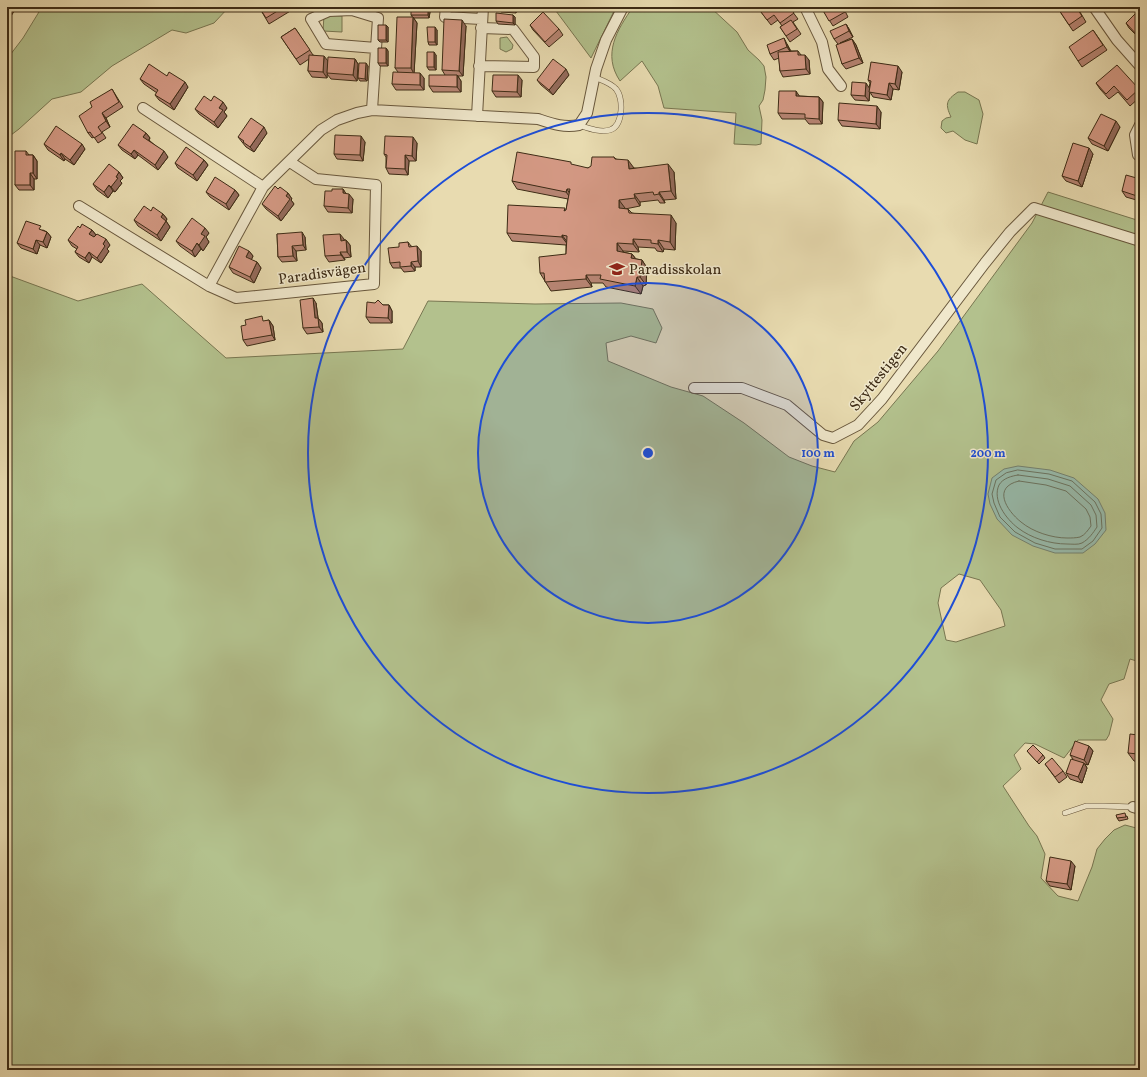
<svg xmlns="http://www.w3.org/2000/svg" width="1147" height="1077" viewBox="0 0 1147 1077" font-family="Vollkorn,serif">
  <style>
    .green { fill: #b3c18d; stroke: #787651; fill-rule: evenodd }
    .water { fill: #97bbac; stroke: #738170 }
    .lines { fill: none; stroke-linecap: round; stroke-linejoin: round }
    .shore { stroke: #6a7360; stroke-width: 1 }
    .service-casing { stroke: #68573c; stroke-width: 6 }
    .minor-casing { stroke: #68573c; stroke-width: 12 }
    .service { stroke: #f0e8cc; stroke-width: 5 }
    .minor { stroke: #f0e8cc; stroke-width: 10 }
    .wall { fill: #b68472; stroke: #3d2b15 }
    .shaded-wall { fill: #946b5c; stroke: #3d2b15 }
    .building { fill: #d49984; stroke: #3d2b15 }
    .ring { fill: none; stroke: #1d4ed8; stroke-width: 2 }
    .labels { text-anchor: middle; stroke-width: 3; stroke-linejoin: round; paint-order: stroke }
    .poi-label { font-size: 15px; fill: #3d2b15; stroke: #f0e8cc; text-anchor: start }
    .street-label { font-size: 15px; fill: #3d2b15; stroke: #f0e8cc }
    .centre { fill: #1d4ed8; stroke: #f0e8cc; stroke-width: 2 }
    .ring-label { font-size: 12px; text-anchor: middle; font-weight: bold; fill: #1d4ed8; stroke: #f0e8cc; stroke-width: 3; stroke-linejoin: round; paint-order: stroke }
  </style>
  <rect width="100%" height="100%" fill="#e8dbb0"/>
  <filter id="stains"><feTurbulence type="fractalNoise" baseFrequency=".005" numOctaves="4"/><feColorMatrix values="0 0 0 0 .2 0 0 0 0 .09 0 0 0 0 .02 0 0 0 .5 -.17"/></filter>
  <radialGradient id="worn" r=".72"><stop offset=".6" stop-color="#630" stop-opacity="0"/><stop offset="1" stop-color="#630" stop-opacity=".3"/></radialGradient>
  <!-- green -->
  <path class="green" d="M 42,7 L 229,7 L 214,23 L 186,33 L 172,30 L 112,66 L 81,92 L 52,99 L 19,129 L 7,138 L 7,59 L 23,38 Z
    M 553,7 L 616,7 L 591,58 Z
    M 633,7 L 710,7 L 737,32 L 748,50 L 759,60 L 764,66 L 766,77 L 765,90 L 763,100 L 759,106 L 762,120 L 761,144 L 756,145 L 734,144 L 736,113 L 664,108 L 658,86 L 642,61 L 620,81 C 602,54 617,30 633,7 Z
    M 324,15 L 342,16 L 342,32 L 323,31 Z
    M 507,37 L 513,45 L 512,49 L 506,52 L 500,49 L 500,38 Z
    M 958,92 L 965,92 L 979,100 L 983,114 L 977,144 L 965,140 L 953,131 L 946,133 L 941,128 L 942,121 L 946,118 L 951,117 C 945,104 946,100 958,92 Z
    M 1048,192 L 1140,221 L 1140,662 L 1130,659 L 1124,679 L 1109,684 L 1101,700 L 1113,719 L 1109,735 L 1106,740 L 1078,740 L 1064,758 L 1035,744 L 1025,743 L 1014,755 L 1021,769 L 1003,786 L 1029,826 L 1037,836 L 1045,854 L 1041,878 L 1058,896 L 1078,901 L 1092,867 L 1097,849 L 1105,839 L 1114,830 L 1125,825 L 1140,829 L 1140,1070 L 7,1070 L 7,217 L 10,276 L 78,301 L 142,284 L 226,358 L 403,349 L 428,301 L 535,304 L 621,303 L 653,309 L 662,328 L 656,343 L 631,336 L 606,343 L 608,361 L 671,387 L 703,396 L 744,423 L 789,457 L 812,466 L 835,472 L 854,441 L 878,422 L 938,351 L 1032,223 ZM 959,574 L 980,580 L 1001,610 L 1005,626 L 956,642 L 946,640 L 938,603 L 941,588 Z"/>
  <!-- water -->
  <path class="water" d="M 1018,466 L 1050,470 L 1074,478 L 1098,499 L 1105,513 L 1106,530 L 1095,544 L 1083,553 L 1055,553 L 1033,546 L 1012,535 L 997,519 L 990,504 L 988,494 L 992,478 L 1004,469 Z"/>
  <g class="lines">
    <!-- shore -->
    <path class="shore" d="M 1018,470 L 1049,474 L 1072,481 L 1095,502 L 1101,514 L 1102,528 L 1093,541 L 1082,549 L 1055,549 L 1035,543 L 1015,532 L 1000,517 L 994,503 L 992,494 L 996,480 L 1006,473 Z
      M 1018,475 L 1048,479 L 1070,486 L 1091,505 L 1096,515 L 1097,527 C 1093,533 1089,539 1082,543 C 1078,545 1072,544 1067,544 C 1050,544 1031,538 1018,528 C 1006,519 992,500 999,485 C 1003,478 1012,476 1018,475 Z
      M 1019,481 L 1046,485 L 1066,491 L 1086,509 L 1090,517 L 1091,526 C 1088,530 1085,535 1080,537 C 1076,538 1071,538 1067,538 C 1052,538 1033,532 1021,522 C 1006,510 992,487 1019,481 Z"/>
    <defs>
      <path id="service" d="M 579,125 C 588,128 600,133 610,130 C 623,126 624,98 616,89 C 611,83 601,80 594,77
        M 1065,813 L 1086,806 L 1104,806 L 1133,807"/>
      <path id="minor" d="M 446,7 L 445,17 L 481,19
        M 805,7 L 822,42 L 828,69 L 841,86
        M 1094,7 L 1117,40 L 1140,66
        M 479,66 L 534,67 L 534,57 L 513,29 L 481,28
        M 143,108 L 263,187
        M 372,110 L 378,18 L 352,10 L 329,11 L 311,19 L 326,44 L 376,48
        M 477,116 L 483,7
        M 1138,155 L 1135,135 L 1140,125
        M 79,206 L 209,286 L 236,298 L 374,284 L 376,185 L 316,179 L 290,162
        M 209,286 L 263,187 L 321,130 L 337,120 L 357,113 L 372,110 L 538,119 C 553,124 564,128 579,125 L 587,113 L 596,69 L 606,40 L 623,7
        M 694,388 L 742,388 L 787,405 L 823,435 L 833,438 L 858,425 L 882,399 L 985,263 L 1010,232 L 1034,208 L 1140,241
        M 1133,807 L 1140,809"/>
    </defs>
    <!-- service casing -->
    <use href="#service" class="service-casing"/>
    <!-- minor casing -->
    <use href="#minor" class="minor-casing"/>
    <!-- service -->
    <use href="#service" class="service"/>
    <!-- minor -->
    <use href="#minor" class="minor"/>
  </g>
  <!-- wall -->
  <path class="wall" d="M 259,7 L 290,7 L 292,10 L 269,24 Z
    M 410,7 L 428,7 L 427,8 Z
    M 497,7 L 517,7 L 516,13 L 501,12 Z
    M 789,7 L 798,19 L 793,22 L 801,34 L 790,42 L 780,27 L 782,26 L 778,20 L 771,25 L 758,8 Z
    M 821,7 L 843,7 L 848,17 L 833,26 Z
    M 1057,7 L 1077,7 L 1086,22 L 1073,31 Z
    M 1140,9 L 1140,39 L 1129,28 L 1126,23 Z
    M 430,12 L 429,18 L 413,18 L 411,15 Z
    M 513,15 L 515,17 L 515,25 L 498,24 L 496,21 Z
    M 413,17 L 417,23 L 414,73 L 424,78 L 424,90 L 396,90 L 392,84 L 398,72 L 395,68 Z
    M 846,24 L 849,29 L 853,37 L 840,43 L 852,39 L 856,45 L 863,63 L 846,69 L 842,64 L 838,44 L 834,39 Z
    M 530,25 L 559,29 L 563,35 L 549,47 L 533,30 Z
    M 466,26 L 463,76 L 458,76 L 461,81 L 461,92 L 433,92 L 429,86 L 445,75 L 442,70 Z
    M 388,27 L 388,42 L 380,42 L 378,40 Z
    M 295,28 L 313,55 L 328,61 L 355,59 L 358,64 L 357,81 L 331,79 L 327,74 L 327,78 L 312,77 L 308,71 L 309,59 L 300,65 L 281,37 Z
    M 437,30 L 437,45 L 429,45 L 428,42 Z
    M 1093,30 L 1107,50 L 1082,67 L 1078,61 Z
    M 787,44 L 791,51 L 798,51 L 801,55 L 809,60 L 810,74 L 783,77 L 780,71 L 779,58 L 774,60 L 770,54 Z
    M 386,48 L 388,51 L 388,66 L 380,66 L 378,63 Z
    M 436,55 L 436,70 L 429,70 L 427,67 Z
    M 368,66 L 367,81 L 360,81 L 358,78 Z
    M 902,72 L 899,90 L 893,89 L 891,100 L 873,97 L 870,92 L 869,101 L 855,100 L 851,95 L 869,88 L 870,83 L 868,80 Z
    M 569,75 L 553,95 L 541,85 L 537,80 Z
    M 167,76 L 188,87 L 174,110 L 159,100 L 155,95 L 157,93 L 144,84 L 140,79 Z
    M 522,80 L 521,97 L 496,97 L 492,91 Z
    M 1096,83 L 1139,89 L 1140,91 L 1140,97 L 1130,106 L 1118,92 L 1109,99 L 1100,89 Z
    M 112,89 L 123,107 L 106,118 L 110,127 L 102,132 L 106,138 L 98,143 L 94,137 L 92,138 L 88,133 L 92,107 Z
    M 799,96 L 819,97 L 823,102 L 822,124 L 809,124 L 805,119 L 782,119 L 778,113 Z
    M 211,101 L 227,108 L 224,112 L 227,116 L 218,128 L 199,114 L 195,109 Z
    M 881,112 L 880,129 L 842,126 L 838,120 Z
    M 1120,127 L 1108,151 L 1092,144 L 1088,138 Z
    M 146,133 L 150,138 L 149,140 L 168,157 L 158,170 L 138,155 L 135,159 L 122,150 L 118,145 Z
    M 267,133 L 254,152 L 246,147 L 238,137 Z
    M 365,142 L 363,161 L 337,159 L 334,154 Z
    M 417,143 L 416,161 L 409,161 L 408,175 L 389,174 L 386,168 L 386,157 L 384,154 Z
    M 44,144 L 85,149 L 74,165 L 65,159 L 64,161 L 48,150 Z
    M 26,151 L 29,155 L 33,155 L 37,161 L 37,179 L 34,179 L 34,190 L 19,190 L 15,185 Z
    M 1093,154 L 1082,187 L 1066,181 L 1062,176 Z
    M 614,157 L 616,159 L 634,168 L 674,172 L 676,199 L 664,200 L 665,203 L 660,203 L 658,200 L 640,202 L 640,206 L 625,209 L 628,209 L 632,213 L 676,223 L 675,250 L 664,249 L 663,252 L 657,251 L 655,248 L 638,247 L 639,252 L 623,251 L 623,252 L 632,254 L 636,259 L 642,260 L 647,268 L 646,285 L 643,286 L 641,294 L 606,287 L 603,283 L 591,283 L 592,287 L 551,291 L 540,273 L 566,254 L 566,245 L 512,241 L 507,233 L 566,210 L 568,199 L 517,189 L 512,181 L 588,168 Z
    M 204,160 L 208,165 L 197,181 L 178,168 L 175,163 Z
    M 119,172 L 123,178 L 120,181 L 122,183 L 115,192 L 113,191 L 108,198 L 97,190 L 93,184 Z
    M 1140,179 L 1140,201 L 1126,197 L 1122,191 Z
    M 278,189 L 288,193 L 292,199 L 291,200 L 294,204 L 281,221 L 266,209 L 262,204 Z
    M 343,189 L 346,194 L 353,199 L 352,213 L 328,212 L 324,206 L 332,191 Z
    M 235,190 L 239,195 L 229,210 L 210,197 L 206,192 Z
    M 151,211 L 163,214 L 167,219 L 166,221 L 170,227 L 161,241 L 138,226 L 134,220 Z
    M 80,228 L 92,230 L 96,235 L 110,245 L 107,249 L 109,251 L 101,263 L 92,257 L 89,263 L 79,257 L 75,252 L 77,249 L 72,246 L 68,240 Z
    M 43,230 L 47,232 L 51,237 L 47,248 L 40,245 L 37,254 L 21,248 L 17,243 Z
    M 209,233 L 206,237 L 209,242 L 203,251 L 201,249 L 195,257 L 180,246 L 176,241 Z
    M 277,234 L 305,237 L 306,250 L 296,251 L 297,261 L 282,262 L 278,257 Z
    M 344,239 L 344,240 L 346,240 L 350,245 L 351,257 L 344,258 L 345,260 L 329,262 L 325,256 Z
    M 408,242 L 411,246 L 421,251 L 421,267 L 415,267 L 415,271 L 404,272 L 401,268 L 393,268 L 390,263 L 399,247 Z
    M 249,251 L 253,256 L 251,260 L 257,262 L 261,268 L 254,283 L 233,273 L 229,267 Z
    M 316,303 L 318,318 L 322,323 L 323,332 L 307,334 L 303,328 Z
    M 383,305 L 389,305 L 392,311 L 392,323 L 370,323 L 366,317 Z
    M 269,320 L 273,326 L 275,340 L 247,346 L 243,340 L 265,321 Z
    M 1140,731 L 1140,763 L 1139,762 L 1134,761 L 1128,753 L 1138,735 Z
    M 1089,746 L 1093,751 L 1088,765 L 1085,764 L 1087,768 L 1082,783 L 1070,779 L 1066,773 L 1073,759 L 1070,755 Z
    M 1027,751 L 1043,755 L 1045,758 L 1039,764 Z
    M 1045,764 L 1063,771 L 1067,777 L 1059,783 Z
    M 1127,816 L 1128,819 L 1119,821 L 1117,818 Z
    M 1075,866 L 1071,890 L 1050,886 L 1046,881 Z"/>
  <!-- shaded-wall -->
  <path class="shaded-wall" d="M 10,7 L 17,7 L 9,19 L 7,15 L 7,11 Z
    M 513,7 L 517,7 L 516,13 L 513,8 Z
    M 428,9 L 430,12 L 429,18 L 428,15 Z
    M 513,15 L 515,17 L 515,25 L 513,23 Z
    M 413,17 L 417,23 L 414,74 L 411,68 Z
    M 462,20 L 466,26 L 463,76 L 459,71 Z
    M 846,24 L 849,29 L 853,37 L 849,31 Z
    M 386,25 L 388,27 L 388,42 L 386,40 Z
    M 435,27 L 437,30 L 437,45 L 435,42 Z
    M 784,38 L 787,44 L 791,53 L 787,47 Z
    M 852,39 L 856,45 L 863,63 L 859,58 Z
    M 386,48 L 388,51 L 388,66 L 386,63 Z
    M 434,52 L 436,55 L 436,70 L 434,67 Z
    M 805,55 L 809,60 L 810,74 L 806,69 Z
    M 324,56 L 328,61 L 327,78 L 323,72 Z
    M 355,59 L 358,64 L 357,81 L 353,75 Z
    M 366,63 L 368,66 L 367,81 L 365,79 Z
    M 898,66 L 902,72 L 899,90 L 895,84 Z
    M 566,69 L 569,75 L 553,95 L 549,90 Z
    M 420,73 L 424,78 L 424,90 L 420,85 Z
    M 457,75 L 461,81 L 461,92 L 457,87 Z
    M 518,75 L 522,80 L 521,97 L 517,92 Z
    M 185,82 L 188,87 L 174,110 L 170,104 Z
    M 866,83 L 870,89 L 869,101 L 865,96 Z
    M 889,83 L 893,89 L 891,100 L 887,95 Z
    M 796,91 L 800,97 L 796,96 Z
    M 819,97 L 823,102 L 822,124 L 819,119 Z
    M 223,102 L 227,108 L 224,112 L 227,116 L 218,128 L 214,122 L 219,108 Z
    M 877,106 L 881,112 L 880,129 L 876,124 Z
    M 102,113 L 106,118 L 110,127 L 106,121 Z
    M 1116,121 L 1120,127 L 1108,151 L 1104,146 Z
    M 264,127 L 267,133 L 254,152 L 250,147 Z
    M 146,133 L 150,138 L 147,142 L 143,137 Z
    M 361,136 L 365,142 L 363,161 L 360,155 Z
    M 413,137 L 417,143 L 416,161 L 412,156 Z
    M 82,144 L 85,149 L 74,165 L 70,160 Z
    M 1089,148 L 1093,154 L 1082,187 L 1078,181 Z
    M 134,150 L 138,155 L 135,159 L 131,154 Z
    M 164,151 L 168,157 L 158,170 L 155,165 Z
    M 61,153 L 65,159 L 64,161 L 60,155 Z
    M 33,155 L 37,161 L 37,179 L 33,173 Z
    M 405,155 L 409,161 L 408,175 L 405,169 Z
    M 204,160 L 208,165 L 197,181 L 193,175 Z
    M 628,160 L 634,168 L 629,169 Z
    M 668,164 L 674,172 L 676,199 L 671,191 Z
    M 119,172 L 123,178 L 120,181 L 122,183 L 115,192 L 111,187 L 116,177 Z
    M 30,173 L 34,179 L 34,190 L 30,185 Z
    M 109,185 L 113,191 L 108,198 L 104,192 Z
    M 343,189 L 347,195 L 343,193 Z
    M 567,189 L 572,197 L 572,200 L 566,192 Z
    M 235,190 L 239,195 L 229,210 L 226,204 Z
    M 659,192 L 664,200 L 665,203 L 659,194 Z
    M 288,193 L 292,199 L 291,200 L 294,204 L 281,221 L 278,216 L 286,196 Z
    M 349,194 L 353,199 L 352,213 L 348,208 Z
    M 634,194 L 640,202 L 640,206 L 635,198 Z
    M 619,200 L 625,208 L 625,216 L 619,208 Z
    M 163,214 L 167,219 L 164,223 L 161,217 Z
    M 671,215 L 676,223 L 675,250 L 670,242 Z
    M 166,221 L 170,227 L 161,241 L 157,235 Z
    M 205,228 L 209,233 L 206,237 L 209,242 L 203,251 L 199,245 L 201,234 Z
    M 92,230 L 96,235 L 93,239 L 89,234 Z
    M 47,232 L 51,237 L 47,248 L 43,242 Z
    M 302,232 L 305,237 L 306,250 L 303,245 Z
    M 340,234 L 344,239 L 345,246 L 341,241 Z
    M 562,235 L 568,243 L 568,245 L 562,237 Z
    M 106,239 L 110,245 L 107,249 L 109,251 L 101,263 L 97,258 L 103,244 Z
    M 633,239 L 638,247 L 639,252 L 633,244 Z
    M 36,240 L 40,245 L 37,254 L 33,249 Z
    M 346,240 L 350,245 L 351,257 L 347,252 Z
    M 658,240 L 664,249 L 663,252 L 658,244 Z
    M 197,243 L 201,249 L 195,257 L 192,251 Z
    M 617,243 L 623,251 L 623,259 L 617,251 Z
    M 292,246 L 296,251 L 297,261 L 293,256 Z
    M 417,246 L 421,251 L 421,267 L 418,261 Z
    M 249,251 L 253,256 L 250,263 L 246,257 Z
    M 89,252 L 92,257 L 89,263 L 85,258 Z
    M 340,252 L 344,258 L 345,260 L 341,255 Z
    M 632,254 L 638,262 L 631,258 Z
    M 642,260 L 647,268 L 646,285 L 640,277 Z
    M 257,262 L 261,268 L 254,283 L 250,277 Z
    M 411,262 L 415,267 L 415,271 L 411,266 Z
    M 586,275 L 591,283 L 592,287 L 586,279 Z
    M 637,277 L 643,286 L 641,294 L 635,286 Z
    M 313,298 L 316,303 L 318,318 L 322,323 L 323,332 L 319,327 L 315,318 Z
    M 389,305 L 392,311 L 392,323 L 388,318 Z
    M 269,320 L 273,326 L 275,340 L 272,335 Z
    M 1089,746 L 1093,751 L 1088,765 L 1084,760 Z
    M 1084,763 L 1087,768 L 1082,783 L 1078,777 Z
    M 1071,861 L 1075,866 L 1071,890 L 1067,884 Z"/>
  <!-- building -->
  <path class="building" d="M 7,7 L 10,7 L 7,11 Z
    M 259,7 L 284,7 L 266,18 Z
    M 760,7 L 789,7 L 794,13 L 780,23 L 774,15 L 767,20 L 758,8 Z
    M 821,7 L 842,7 L 845,12 L 829,21 Z
    M 1057,7 L 1076,7 L 1082,16 L 1069,25 Z
    M 411,9 L 428,9 L 428,15 L 411,15 Z
    M 1140,9 L 1140,34 L 1138,36 L 1126,23 Z
    M 543,12 L 559,29 L 545,42 L 530,25 Z
    M 496,13 L 513,15 L 513,23 L 496,21 Z
    M 397,17 L 413,17 L 411,68 L 395,68 Z
    M 444,19 L 462,20 L 459,71 L 442,70 Z
    M 791,20 L 797,29 L 786,36 L 780,27 Z
    M 846,24 L 849,31 L 834,39 L 830,31 Z
    M 378,25 L 386,25 L 386,40 L 378,40 Z
    M 427,27 L 435,27 L 435,42 L 428,42 Z
    M 295,28 L 310,50 L 296,59 L 281,37 Z
    M 1093,30 L 1103,45 L 1078,61 L 1069,47 Z
    M 784,38 L 787,47 L 770,54 L 767,45 Z
    M 852,39 L 859,58 L 842,64 L 836,45 Z
    M 378,48 L 386,48 L 386,63 L 378,63 Z
    M 798,51 L 798,55 L 805,55 L 806,69 L 780,71 L 778,52 Z
    M 427,52 L 434,52 L 434,67 L 427,67 Z
    M 309,55 L 324,56 L 323,72 L 308,71 Z
    M 328,57 L 355,59 L 353,75 L 327,73 Z
    M 553,59 L 566,69 L 549,90 L 537,80 Z
    M 871,62 L 898,66 L 895,84 L 889,83 L 887,95 L 869,92 L 871,81 L 868,80 Z
    M 359,63 L 366,63 L 365,79 L 358,78 Z
    M 149,64 L 167,76 L 169,72 L 185,82 L 170,104 L 155,95 L 158,90 L 140,79 Z
    M 1117,65 L 1139,89 L 1127,100 L 1114,86 L 1106,94 L 1096,83 Z
    M 393,72 L 420,73 L 420,85 L 392,84 Z
    M 429,75 L 457,75 L 457,87 L 429,86 Z
    M 493,75 L 518,75 L 517,92 L 492,91 Z
    M 852,82 L 866,83 L 865,96 L 851,95 Z
    M 112,89 L 119,102 L 102,113 L 106,121 L 98,127 L 102,133 L 94,138 L 90,132 L 88,133 L 79,116 L 92,107 L 90,102 Z
    M 779,91 L 796,91 L 796,96 L 819,97 L 819,119 L 805,118 L 805,114 L 778,113 Z
    M 204,96 L 211,101 L 214,96 L 223,102 L 219,108 L 223,110 L 214,122 L 195,109 Z
    M 839,103 L 877,106 L 876,124 L 838,120 Z
    M 1101,114 L 1116,121 L 1104,146 L 1088,138 Z
    M 251,118 L 264,127 L 250,147 L 243,142 L 244,141 L 238,137 Z
    M 133,124 L 146,133 L 143,137 L 164,151 L 155,165 L 134,150 L 131,154 L 118,145 Z
    M 56,126 L 82,144 L 70,160 L 61,153 L 60,155 L 44,144 Z
    M 335,135 L 361,136 L 360,155 L 334,154 Z
    M 385,136 L 413,137 L 412,156 L 405,155 L 405,169 L 386,168 L 387,155 L 384,154 Z
    M 1073,143 L 1089,148 L 1078,181 L 1062,176 Z
    M 186,147 L 204,160 L 193,175 L 175,163 Z
    M 15,151 L 26,151 L 26,155 L 33,155 L 33,173 L 30,173 L 30,185 L 15,185 Z
    M 517,152 L 571,162 L 571,164 L 588,168 L 591,166 L 592,157 L 614,157 L 615,159 L 628,160 L 629,169 L 668,164 L 671,191 L 659,192 L 659,194 L 654,195 L 653,192 L 634,194 L 635,198 L 619,200 L 619,208 L 628,209 L 629,213 L 671,215 L 670,242 L 658,240 L 658,244 L 651,243 L 651,240 L 633,239 L 633,244 L 617,243 L 617,251 L 632,254 L 631,258 L 642,260 L 640,277 L 637,277 L 635,286 L 600,279 L 601,275 L 586,275 L 586,279 L 545,282 L 544,273 L 540,273 L 539,257 L 566,254 L 567,236 L 562,235 L 562,237 L 507,233 L 508,205 L 565,208 L 564,211 L 566,210 L 570,189 L 567,189 L 566,192 L 512,181 Z
    M 109,164 L 119,172 L 116,177 L 118,178 L 111,187 L 109,185 L 104,192 L 93,184 Z
    M 1126,175 L 1140,179 L 1140,197 L 1122,191 Z
    M 215,177 L 235,190 L 226,204 L 206,192 Z
    M 275,186 L 278,189 L 280,187 L 288,193 L 286,196 L 290,199 L 278,216 L 262,204 Z
    M 332,189 L 343,189 L 343,193 L 349,194 L 348,208 L 324,206 L 325,191 L 332,191 Z
    M 144,206 L 151,211 L 153,207 L 163,214 L 161,217 L 166,221 L 157,235 L 134,220 Z
    M 192,218 L 205,228 L 201,234 L 205,236 L 199,245 L 197,243 L 192,251 L 176,241 Z
    M 26,221 L 41,226 L 39,229 L 47,232 L 43,242 L 36,240 L 33,249 L 17,243 Z
    M 82,224 L 92,230 L 89,234 L 94,237 L 97,234 L 106,239 L 103,244 L 105,246 L 97,258 L 89,252 L 85,258 L 75,252 L 78,247 L 68,240 L 78,226 L 80,228 Z
    M 302,232 L 303,245 L 292,246 L 293,256 L 278,257 L 277,234 Z
    M 340,234 L 341,241 L 346,240 L 347,252 L 340,252 L 341,255 L 325,256 L 323,235 Z
    M 408,242 L 409,247 L 417,246 L 418,261 L 411,262 L 411,266 L 400,267 L 400,262 L 390,263 L 388,248 L 399,247 L 399,243 Z
    M 239,246 L 249,251 L 246,257 L 257,262 L 250,277 L 229,267 Z
    M 313,298 L 315,318 L 318,318 L 319,327 L 303,328 L 300,300 Z
    M 378,300 L 383,305 L 389,305 L 388,318 L 366,317 L 367,302 L 375,303 Z
    M 262,316 L 263,321 L 269,320 L 272,335 L 243,340 L 241,326 L 246,325 L 245,320 Z
    M 1138,731 L 1140,731 L 1140,760 L 1138,760 L 1138,754 L 1128,753 L 1130,734 L 1138,735 Z
    M 1075,741 L 1089,746 L 1084,760 L 1070,755 Z
    M 1033,745 L 1043,755 L 1037,762 L 1027,751 Z
    M 1052,758 L 1063,771 L 1055,777 L 1045,764 Z
    M 1071,759 L 1084,763 L 1078,777 L 1066,773 Z
    M 1125,813 L 1126,817 L 1117,818 L 1116,815 Z
    M 1050,857 L 1071,861 L 1067,884 L 1046,881 Z"/>
  <!-- distance rings -->
  <circle cx="648" cy="453" r="170" fill="#1d4ed8" fill-opacity=".12"/>
  <g class="ring">
    <circle cx="648" cy="453" r="170"/>
    <circle cx="648" cy="453" r="340"/>
  </g>
  <!-- icons -->
  <defs>
    <symbol id="school-bare" viewBox="-9 -9 18 18"><path d="M0-5L7-2L0 1L-7-2ZM-4 1L0 2.5L4 1V4Q0 6-4 4Z" fill="#8f2418" stroke="#f0e8cc" stroke-width="2.5" paint-order="stroke"/></symbol>
  </defs>
  <g fill-rule="evenodd">
    <use href="#school-bare" x="606" y="258" width="22" height="22"/>
  </g>
  <g class="labels">
    <!-- poi labels -->
    <g class="poi-label">
      <text x="629" y="274">Paradisskolan</text>
    </g>
    <!-- street labels -->
    <g class="street-label">
      <text transform="translate(322 273) rotate(-8)" y="5">Paradisvägen</text>
      <text transform="translate(878 377) rotate(-51)" y="5">Skyttestigen</text>
    </g>
  </g>
  <circle cx="648" cy="453" r="6" class="centre"/>
  <g class="ring-label">
    <text x="818" y="457">100 m</text>
    <text x="988" y="457">200 m</text>
  </g>
  <!-- margin -->
  <rect width="1147" height="1077" fill="none" stroke="#e8dbb0" stroke-width="24"/>
  <rect x="8" y="8" width="1131" height="1061" fill="none" stroke="#3d2b15" stroke-width="2"/>
  <rect x="12" y="12" width="1123" height="1053" fill="none" stroke="#3d2b15"/>
  <rect width="100%" height="100%" filter="url(#stains)"/>
  <rect width="100%" height="100%" fill="url(#worn)"/>
</svg>
